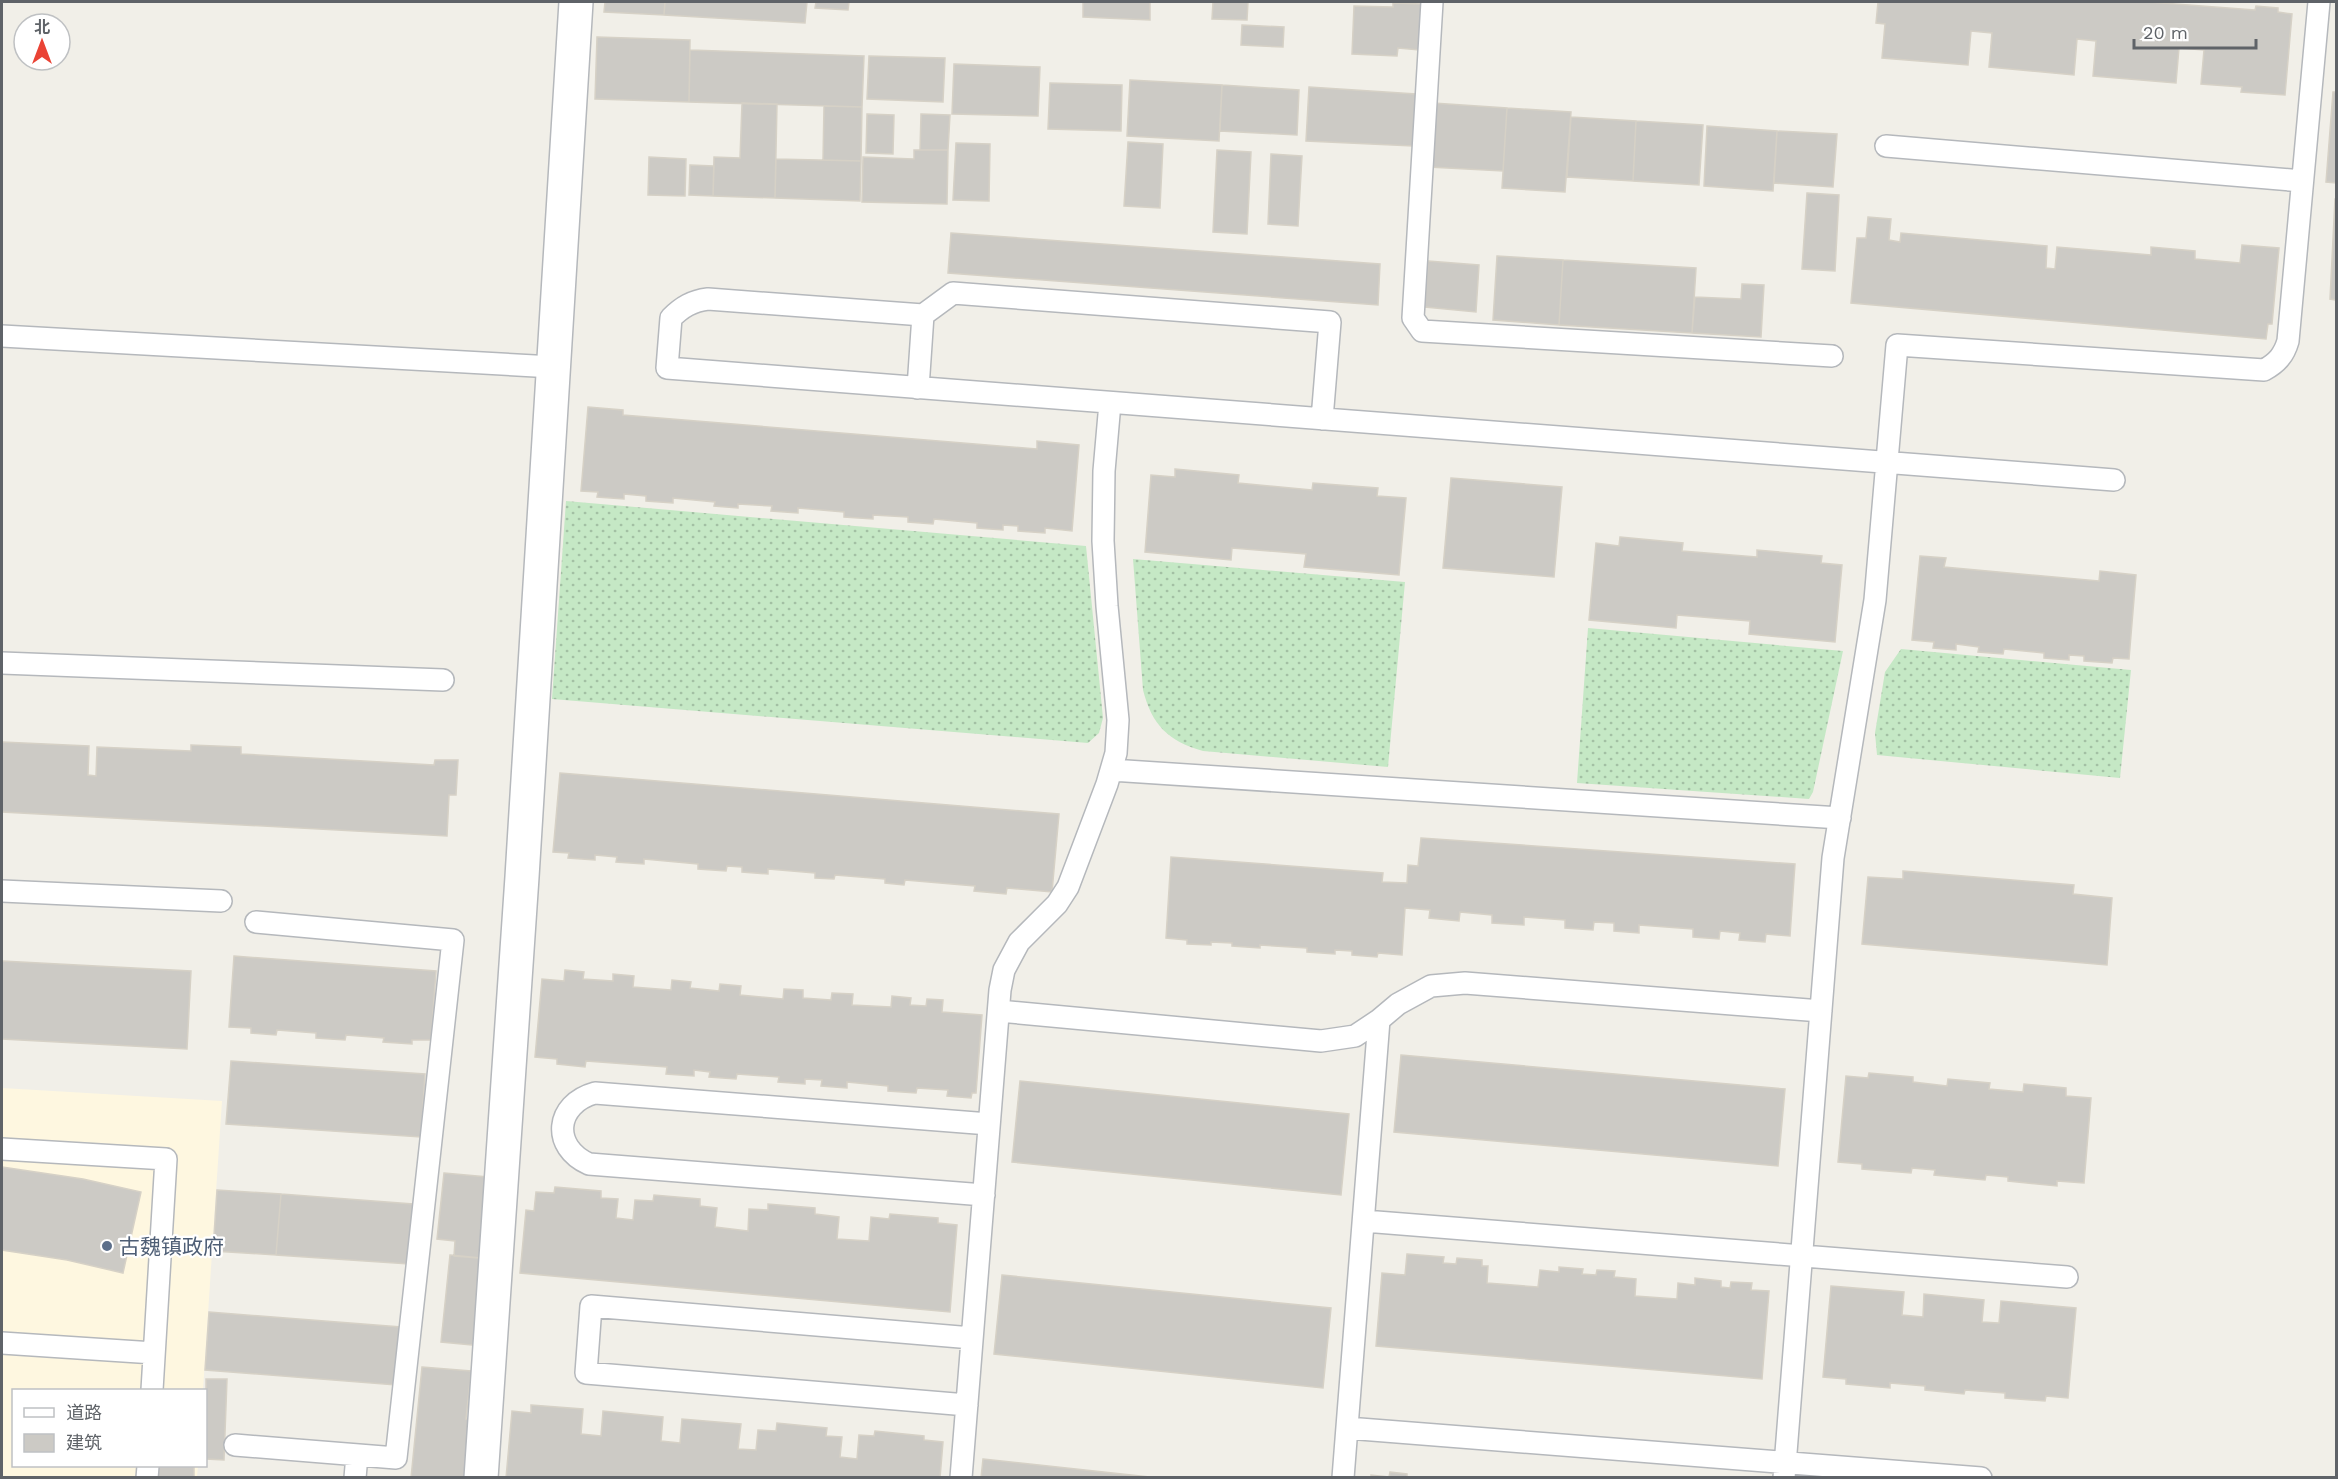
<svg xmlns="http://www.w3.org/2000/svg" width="2338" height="1479" font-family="'Work Sans','Noto Sans SC',sans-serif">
	<defs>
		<pattern id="grass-dots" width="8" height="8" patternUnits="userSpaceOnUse" patternTransform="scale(1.5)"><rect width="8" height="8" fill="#c5e8c5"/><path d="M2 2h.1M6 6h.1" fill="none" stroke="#a3c0a4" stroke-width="1.8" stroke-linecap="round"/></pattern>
	</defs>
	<rect width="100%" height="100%" fill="#f1efe8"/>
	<path fill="#fef7e0" d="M 2,1088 L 222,1101 L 203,1390 L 14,1390 L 14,1466 L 198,1466 L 197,1477 L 2,1477 Z"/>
	<path fill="url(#grass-dots)" d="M 566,501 L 1086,546 L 1103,718 L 1099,733 L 1088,743 L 552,699 Z
		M 1133,559 L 1405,582 L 1388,767 L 1203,751 C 1168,741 1152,725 1143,690 Z
		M 1588,628 L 1843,651 L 1813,792 L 1809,799 L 1577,783 Z
		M 1901,649 L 2131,670 L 2120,778 L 1877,755 L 1875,733 L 1885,672 Z"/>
	<path fill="#cccac5" stroke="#d6d1c6" stroke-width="1.5" d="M 605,2 L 665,2 L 664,15 L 604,12 Z
		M 665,2 L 807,2 L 805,23 L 664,15 Z
		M 816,2 L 849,2 L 848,10 L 815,8 Z
		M 1083,2 L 1150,2 L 1150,20 L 1083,17 Z
		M 1213,2 L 1248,2 L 1247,20 L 1212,19 Z
		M 1878,2 L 2149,2 L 2255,10 L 2256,6 L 2278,8 L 2278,12 L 2292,14 L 2285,95 L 2241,92 L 2242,87 L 2201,84 L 2204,50 L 2179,48 L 2176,83 L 2093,76 L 2096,41 L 2077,39 L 2074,75 L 1989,67 L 1992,33 L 1971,31 L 1968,65 L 1882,58 L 1885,24 L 1876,23 Z
		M 1393,3 L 1421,4 L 1419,50 L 1398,48 L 1397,56 L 1352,54 L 1354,6 L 1393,7 Z
		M 1242,25 L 1284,27 L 1283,47 L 1241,45 Z
		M 597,37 L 690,40 L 689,102 L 595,99 Z
		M 690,50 L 864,56 L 862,107 L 689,102 Z
		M 869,56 L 945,58 L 943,102 L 867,99 Z
		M 954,64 L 1040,67 L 1038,116 L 952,114 Z
		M 1130,80 L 1222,85 L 1219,141 L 1127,136 Z
		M 1050,83 L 1122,85 L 1121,131 L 1048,129 Z
		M 1222,85 L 1299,90 L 1297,135 L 1220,131 Z
		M 1309,87 L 1416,94 L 1413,146 L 1306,141 Z
		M 2333,92 L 2336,92 L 2336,183 L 2326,182 Z
		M 742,103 L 777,104 L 775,198 L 713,196 L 714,157 L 740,158 Z
		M 1433,103 L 1507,108 L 1503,171 L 1429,167 Z
		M 824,106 L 862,107 L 861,161 L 823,160 Z
		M 1507,108 L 1571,112 L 1565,192 L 1502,188 Z
		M 867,114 L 894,115 L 893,154 L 866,153 Z
		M 921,114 L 950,115 L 948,150 L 920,150 Z
		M 1571,117 L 1636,121 L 1633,181 L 1567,177 Z
		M 1636,121 L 1703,125 L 1699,185 L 1633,181 Z
		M 1707,126 L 1777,131 L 1773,191 L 1704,186 Z
		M 1777,131 L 1837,134 L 1833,187 L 1774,183 Z
		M 1128,142 L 1163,144 L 1160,208 L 1124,206 Z
		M 956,143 L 990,144 L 989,201 L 953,200 Z
		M 914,150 L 948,150 L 947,204 L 862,202 L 863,157 L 914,159 Z
		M 1217,150 L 1251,152 L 1247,234 L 1213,232 Z
		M 1271,154 L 1302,156 L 1298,226 L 1268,224 Z
		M 649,157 L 686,159 L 685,196 L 648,195 Z
		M 776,159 L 861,161 L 860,201 L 775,198 Z
		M 690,165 L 714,166 L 713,196 L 689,195 Z
		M 1807,193 L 1839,195 L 1835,271 L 1802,269 Z
		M 2335,199 L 2336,199 L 2336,300 L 2330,299 Z
		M 1868,217 L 1891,219 L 1889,240 L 1900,242 L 1901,233 L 2047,246 L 2046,268 L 2055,269 L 2057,247 L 2151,255 L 2151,247 L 2195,251 L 2195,259 L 2240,263 L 2242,245 L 2279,248 L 2272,324 L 2268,324 L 2266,339 L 1851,303 L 1857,238 L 1866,238 Z
		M 951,233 L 1380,264 L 1378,305 L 948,273 Z
		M 1497,256 L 1563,260 L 1559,325 L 1493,320 Z
		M 1563,260 L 1696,268 L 1692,333 L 1559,325 Z
		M 1428,261 L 1479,265 L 1476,312 L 1425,307 Z
		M 1742,284 L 1764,285 L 1761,337 L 1692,333 L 1695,297 L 1741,299 Z
		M 588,407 L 623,410 L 623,415 L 1037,449 L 1037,441 L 1079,445 L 1072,531 L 1045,528 L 1045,533 L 1018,531 L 1018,526 L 1003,525 L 1003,530 L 977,528 L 977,523 L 934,519 L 933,524 L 908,522 L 908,517 L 873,515 L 873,519 L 844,517 L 844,512 L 798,508 L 798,513 L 771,511 L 772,506 L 738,504 L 738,508 L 714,506 L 715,502 L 673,498 L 673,503 L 646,501 L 646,496 L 624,494 L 624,499 L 597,497 L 598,492 L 581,491 Z
		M 1175,469 L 1239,475 L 1238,483 L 1312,490 L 1313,483 L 1378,488 L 1377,496 L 1406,498 L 1399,575 L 1304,567 L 1306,554 L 1232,548 L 1231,560 L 1145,552 L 1151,475 L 1175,477 Z
		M 1451,478 L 1562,487 L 1554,577 L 1443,568 Z
		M 1620,537 L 1683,543 L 1682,551 L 1757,557 L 1757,550 L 1822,556 L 1821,563 L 1842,565 L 1835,642 L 1749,634 L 1750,621 L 1677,615 L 1676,628 L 1589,620 L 1596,543 L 1619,546 Z
		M 1920,556 L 1946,558 L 1944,567 L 2099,581 L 2100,571 L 2136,575 L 2129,659 L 2113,658 L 2112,663 L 2084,661 L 2084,656 L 2069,655 L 2069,660 L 2044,658 L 2044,653 L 2004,649 L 2003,654 L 1978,652 L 1979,647 L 1956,644 L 1956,650 L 1933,648 L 1934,642 L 1912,640 Z
		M 2,742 L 89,746 L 88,775 L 96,776 L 97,747 L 191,751 L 191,745 L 241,747 L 241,754 L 434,765 L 435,760 L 458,760 L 456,795 L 449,795 L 447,836 L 2,812 Z
		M 560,773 L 1059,814 L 1052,892 L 1007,888 L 1006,894 L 974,891 L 975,886 L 905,880 L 904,885 L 885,883 L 885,879 L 835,875 L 834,879 L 815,878 L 815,873 L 768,869 L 768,874 L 742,872 L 742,867 L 727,866 L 726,871 L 698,869 L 698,864 L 644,859 L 644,864 L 616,862 L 617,857 L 595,855 L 595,860 L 568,858 L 569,853 L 553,852 Z
		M 1421,838 L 1795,864 L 1790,936 L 1766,934 L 1765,942 L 1739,940 L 1740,933 L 1720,931 L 1719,939 L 1693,937 L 1693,929 L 1639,925 L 1639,933 L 1614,931 L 1614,923 L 1594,922 L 1593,930 L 1565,928 L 1565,920 L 1524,917 L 1524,925 L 1492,923 L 1492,915 L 1460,912 L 1459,921 L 1429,918 L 1430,910 L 1405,908 L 1402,955 L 1378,953 L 1377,957 L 1352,955 L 1352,951 L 1335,950 L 1335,954 L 1307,952 L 1307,948 L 1260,945 L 1260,948 L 1232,946 L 1232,943 L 1211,942 L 1211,945 L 1187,944 L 1187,940 L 1166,938 L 1171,857 L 1383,873 L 1382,882 L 1407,883 L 1408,865 L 1418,866 Z
		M 1903,871 L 2074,885 L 2073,894 L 2112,898 L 2107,965 L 1862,944 L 1868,877 L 1903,879 Z
		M 234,956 L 436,971 L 431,1040 L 412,1040 L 412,1044 L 383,1042 L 384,1038 L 346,1035 L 345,1040 L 316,1038 L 316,1033 L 277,1030 L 276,1035 L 251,1033 L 251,1028 L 229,1027 Z
		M 2,961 L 191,971 L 187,1049 L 2,1039 Z
		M 565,970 L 584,972 L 583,979 L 613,981 L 613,974 L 634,976 L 633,987 L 671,990 L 672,980 L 691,982 L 690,988 L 719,991 L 720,984 L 741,986 L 740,995 L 783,999 L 784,989 L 803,990 L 803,998 L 831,1000 L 832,993 L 853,994 L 852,1005 L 891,1007 L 892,996 L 911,998 L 910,1005 L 926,1006 L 927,999 L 943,1000 L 942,1012 L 982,1015 L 976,1093 L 972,1093 L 971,1098 L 947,1096 L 948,1090 L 917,1088 L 916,1093 L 888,1091 L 888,1086 L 847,1082 L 847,1088 L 821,1086 L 822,1080 L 805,1079 L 805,1084 L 778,1082 L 779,1077 L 737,1074 L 736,1079 L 709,1077 L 710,1072 L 694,1070 L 694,1076 L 666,1074 L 667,1067 L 586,1061 L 585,1067 L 557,1064 L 557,1059 L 535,1057 L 542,979 L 564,981 Z
		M 1401,1055 L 1785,1089 L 1778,1166 L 1394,1132 Z
		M 231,1061 L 425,1074 L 421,1137 L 226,1124 Z
		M 1869,1073 L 1913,1077 L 1913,1082 L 1947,1086 L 1948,1079 L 1990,1083 L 1989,1089 L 2023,1092 L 2024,1084 L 2066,1088 L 2066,1096 L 2091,1098 L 2084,1183 L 2057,1181 L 2057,1186 L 2008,1181 L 2008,1177 L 1986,1175 L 1985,1180 L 1934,1175 L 1935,1170 L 1912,1168 L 1911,1173 L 1862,1169 L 1862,1164 L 1838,1162 L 1846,1076 L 1868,1078 Z
		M 1020,1081 L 1349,1114 L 1341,1195 L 1012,1162 Z
		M 2,1167 L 83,1179 L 141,1192 L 123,1273 L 67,1260 L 2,1250 Z
		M 444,1173 L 499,1178 L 491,1259 L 454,1256 L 455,1241 L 437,1239 Z
		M 555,1187 L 601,1191 L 601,1198 L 618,1199 L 616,1218 L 633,1220 L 635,1200 L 653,1201 L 654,1195 L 700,1199 L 700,1206 L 717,1208 L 715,1227 L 748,1231 L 749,1209 L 768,1210 L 768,1204 L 815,1208 L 815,1214 L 839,1217 L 837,1239 L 869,1241 L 871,1217 L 889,1219 L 890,1214 L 938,1218 L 938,1223 L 957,1225 L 950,1312 L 520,1273 L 526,1210 L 534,1211 L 536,1192 L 554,1193 Z
		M 217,1190 L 281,1194 L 276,1255 L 213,1251 Z
		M 281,1194 L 413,1204 L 409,1264 L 276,1255 Z
		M 1407,1254 L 1444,1257 L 1443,1263 L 1456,1264 L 1457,1258 L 1482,1260 L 1482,1266 L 1488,1266 L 1487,1283 L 1538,1287 L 1540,1270 L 1559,1272 L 1559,1267 L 1583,1269 L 1582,1274 L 1596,1275 L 1597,1270 L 1615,1271 L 1614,1277 L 1636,1279 L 1635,1296 L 1677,1299 L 1678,1283 L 1695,1285 L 1695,1278 L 1721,1281 L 1721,1287 L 1730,1288 L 1731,1282 L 1752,1283 L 1751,1290 L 1769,1291 L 1762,1379 L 1376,1346 L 1382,1273 L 1405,1275 Z
		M 450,1255 L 491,1259 L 482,1346 L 441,1342 Z
		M 1002,1275 L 1331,1308 L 1323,1388 L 994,1354 Z
		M 1831,1286 L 1904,1292 L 1902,1315 L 1923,1317 L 1924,1294 L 1984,1300 L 1982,1322 L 1999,1323 L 2001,1301 L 2076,1308 L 2068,1398 L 2046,1396 L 2045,1401 L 2005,1398 L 2005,1393 L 1965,1390 L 1964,1394 L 1925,1390 L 1925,1386 L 1890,1383 L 1890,1388 L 1846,1384 L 1846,1379 L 1823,1377 Z
		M 209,1312 L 401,1327 L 396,1385 L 205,1370 Z
		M 422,1367 L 471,1371 L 466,1419 L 474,1420 L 468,1478 L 411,1478 Z
		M 206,1379 L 227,1379 L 224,1460 L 206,1459 Z
		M 531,1405 L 583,1409 L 581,1434 L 601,1436 L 603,1411 L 663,1417 L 661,1441 L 680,1443 L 682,1419 L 741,1424 L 738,1449 L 756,1450 L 758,1430 L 776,1431 L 777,1423 L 827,1428 L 826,1436 L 842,1437 L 840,1457 L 857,1459 L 859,1435 L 874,1436 L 875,1431 L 924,1436 L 924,1440 L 943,1442 L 940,1478 L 506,1478 L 512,1411 L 531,1413 Z
		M 983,1459 L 1159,1478 L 981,1478 Z
		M 159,1466 L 194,1466 L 194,1478 L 158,1478 Z
		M 1390,1472 L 1407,1474 L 1407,1478 L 1371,1478 L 1371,1475 L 1389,1477 Z"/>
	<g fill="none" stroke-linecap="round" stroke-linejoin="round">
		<defs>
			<path id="service" d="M 1432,2 L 1413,318 L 1422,331 L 1832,356
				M 1886,146 L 2302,181
				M 2,336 L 553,367
				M 918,388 L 923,315
				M 1322,419 L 1330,322 L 953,293 L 923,315 L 708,299 C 692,301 682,307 671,318 L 667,368 L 2114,480
				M 2,663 L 443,680
				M 1111,770 L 1840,818
				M 2,891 L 221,901
				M 999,1011 L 1321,1041 L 1355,1036 L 1379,1020 L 1398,1004 L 1431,986 L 1465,983 L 1821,1011
				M 2,1149 L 166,1159 L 152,1390
				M 984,1195 L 589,1164 C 551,1147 555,1104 595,1093 L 989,1124
				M 1364,1221 L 2067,1277
				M 2,1343 L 154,1353
				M 967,1405 L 586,1373 L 591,1306 L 972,1338
				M 1347,1428 L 1981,1478
				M 235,1445 L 396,1458 L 453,940 L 256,922
				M 147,1478 L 148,1466
				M 355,1478 L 357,1455
				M 961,1478 L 1000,990 L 1004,970 L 1019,942 L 1057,904 L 1068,887 L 1107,784 L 1116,753 L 1118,720 L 1107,606 L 1103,541 L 1104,471 L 1110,403
				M 1343,1478 L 1379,1020
				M 1784,1478 L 1833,858 L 1875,600 L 1897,345 L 2264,370 C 2277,363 2284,355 2288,341 L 2319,2"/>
			<path id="minor" d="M 481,1478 L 522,877 L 576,2"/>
		</defs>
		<use href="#service" stroke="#b5b8bc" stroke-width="24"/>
		<use href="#minor" stroke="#b5b8bc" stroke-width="36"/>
		<use href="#service" stroke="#fff" stroke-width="21"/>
		<use href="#minor" stroke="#fff" stroke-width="33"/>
	</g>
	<circle fill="#5c6f8a" stroke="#fff" stroke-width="2" cx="107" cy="1246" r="6"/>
	<g text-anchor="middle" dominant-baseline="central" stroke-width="4.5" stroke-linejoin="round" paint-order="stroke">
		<g font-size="21" fill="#4e5e75" stroke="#fff" text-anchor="start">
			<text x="119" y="1246">古魏镇政府</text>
		</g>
	</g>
	<rect width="2338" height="1479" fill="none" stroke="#5f6368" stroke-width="6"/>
	<rect x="12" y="1389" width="195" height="78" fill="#ffffff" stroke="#bfc1c3" stroke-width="1.5"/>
	<rect x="24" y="1408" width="30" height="9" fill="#ffffff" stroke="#bfc1c3" stroke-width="1.5"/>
	<text x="66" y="1419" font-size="18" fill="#5f6368">道路</text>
	<rect x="24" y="1434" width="30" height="18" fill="#cccac5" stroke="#bfc1c3" stroke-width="1.5"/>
	<text x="66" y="1449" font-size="18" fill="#5f6368">建筑</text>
	<g transform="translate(42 42)"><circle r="28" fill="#ffffff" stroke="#bfc1c3" stroke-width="1.5"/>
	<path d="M0-4.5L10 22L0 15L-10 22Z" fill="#ea4335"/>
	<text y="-9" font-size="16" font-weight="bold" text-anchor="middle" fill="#5f6368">北</text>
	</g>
	<path d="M2134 39v9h122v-9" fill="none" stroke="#5f6368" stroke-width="3"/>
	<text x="2143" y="39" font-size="18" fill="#5f6368" stroke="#ffffff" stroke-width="4.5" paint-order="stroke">20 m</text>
</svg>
